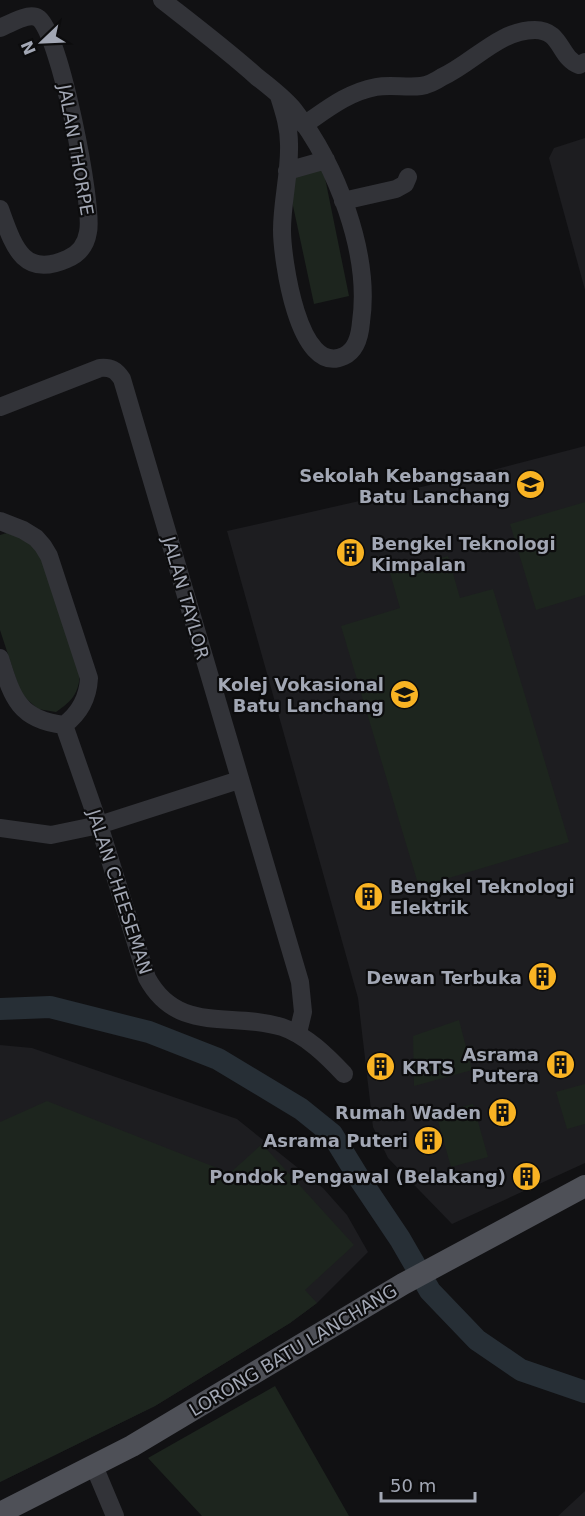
<svg xmlns="http://www.w3.org/2000/svg" width="585" height="1516" font-family="'DejaVu Sans',sans-serif">
	<rect width="100%" height="100%" fill="#111113"/>
	<path fill="#1d1d20" d="M 585,138 L 585,290 L 549,158 L 554,148 Z
		M 585,446 L 585,1163 L 452,1224 L 388,1158 L 373,1127 L 358,998 L 227,531 L 474,475 Z
		M 0,1045 L 32,1048 L 237,1119 L 323,1188 L 347,1215 L 368,1252 L 317,1303 L 290,1323 L 155,1406 L 0,1482 Z
		M 585,1491 L 585,1516 L 558,1516 Z"/>
	<path fill="#1d251e" d="M 323,168 L 349,296 L 314,304 L 289,187 L 293,175 Z
		M 585,502 L 585,595 L 536,610 L 510,524 Z
		M 10,532 L 34,543 L 42,555 L 80,669 C 80,691 74,700 56,712 L 38,709 L 21,694 L 0,630 L 0,535 Z
		M 448,556 L 460,598 L 493,589 L 569,842 L 419,887 L 341,626 L 400,608 L 390,573 Z
		M 459,1020 L 472,1070 L 414,1086 L 413,1036 Z
		M 585,1084 L 585,1124 L 567,1129 L 556,1092 Z
		M 47,1101 L 230,1173 L 262,1144 L 354,1245 L 305,1290 L 317,1303 L 290,1323 L 155,1406 L 0,1482 L 0,1122 Z
		M 473,1104 L 488,1157 L 451,1167 L 436,1114 Z
		M 275,1386 L 349,1516 L 202,1516 L 148,1458 Z"/>
	<g fill="none" stroke-linecap="round" stroke-linejoin="round">
		<path stroke="#272f36" stroke-width="22" d="M 0,1009 L 50,1007 L 149,1032 L 218,1059 L 301,1109 L 332,1134 L 359,1178 L 400,1239 L 430,1291 L 477,1340 L 521,1370 L 585,1392"/>
		<path stroke="#323338" stroke-width="18" d="M 162,0 C 194,25 227,50 257,77 C 270,87 284,98 294,110 C 336,164 371,253 361,322 C 360,335 357,350 344,356 C 298,378 282,257 282,230 C 282,201 290,173 289,144 C 289,127 284,112 279,96
			M 0,28 C 9,24 29,12 38,18 C 59,29 94,207 88,232 C 86,245 79,254 67,259 C 22,279 13,244 0,209
			M 304,125 C 326,110 348,92 376,87 C 391,84 406,88 421,86 C 428,85 436,81 442,77 C 473,63 499,30 535,30 C 562,30 559,58 579,65 L 585,62
			M 287,171 L 326,160
			M 343,201 L 396,189 L 405,184 L 408,177
			M 0,407 L 100,368 C 111,367 116,370 122,379 L 300,982 L 303,1012 L 298,1033
			M 0,521 L 23,530 L 36,538 L 43,546 L 49,556 L 89,678 C 88,698 80,713 64,725 C 18,720 12,696 0,658
			M 64,725 L 99,825 L 147,978 C 178,1035 231,1011 282,1027 C 306,1035 327,1056 344,1074
			M 0,828 L 51,835 L 99,825 L 239,780
			M 94,1466 L 115,1516"/>
		<path stroke="#4e5057" stroke-width="22" d="M 0,1513 L 132,1446 L 403,1284 L 585,1186"/>
	</g>
	<defs>
		<symbol id="school-disc" viewBox="-11 -11 22 22"><circle r="9.5" fill="#f9b323" stroke="#0c0c0d"/><path d="M0-5L7-2L0 1L-7-2ZM-4 1L0 2.5L4 1V4Q0 6-4 4Z" fill="#111"/></symbol>
		<symbol id="building-disc" viewBox="-11 -11 22 22"><circle r="9.5" fill="#f9b323" stroke="#0c0c0d"/><path d="M-4-6H4V6H1V3H-1V6H-4ZM-2.5-4.3h1.7v1.8h-1.7ZM.8-4.3h1.7v1.8H.8ZM-2.5-1h1.7V.8h-1.7ZM.8-1h1.7V.8H.8Z" fill="#111"/></symbol>
		<symbol id="university-disc" viewBox="-11 -11 22 22"><circle r="9.5" fill="#f9b323" stroke="#0c0c0d"/><path d="M0-5L7-2L0 1L-7-2ZM-4 1L0 2.5L4 1V4Q0 6-4 4Z" fill="#111"/></symbol>
	</defs>
	<g fill-rule="evenodd">
		<use href="#school-disc" x="514" y="468" width="33" height="33"/>
		<use href="#building-disc" x="334" y="536" width="33" height="33"/>
		<use href="#university-disc" x="388" y="678" width="33" height="33"/>
		<use href="#building-disc" x="352" y="880" width="33" height="33"/>
		<use href="#building-disc" x="526" y="960" width="33" height="33"/>
		<use href="#building-disc" x="544" y="1048" width="33" height="33"/>
		<use href="#building-disc" x="364" y="1050" width="33" height="33"/>
		<use href="#building-disc" x="486" y="1096" width="33" height="33"/>
		<use href="#building-disc" x="412" y="1124" width="33" height="33"/>
		<use href="#building-disc" x="510" y="1160" width="33" height="33"/>
	</g>
	<g text-anchor="middle" dominant-baseline="central" stroke-width="4.5" stroke-linejoin="round" paint-order="stroke">
		<g font-size="18" fill="#a2a7b4" stroke="#0c0c0d">
			<text transform="translate(76 150) rotate(80)">JALAN THORPE</text>
			<text transform="translate(186 598) rotate(74)">JALAN TAYLOR</text>
			<text transform="translate(120 892) rotate(72)">JALAN CHEESEMAN</text>
			<text transform="translate(293 1350) rotate(-31)">LORONG BATU LANCHANG</text>
		</g>
		<g font-size="18" font-weight="bold" fill="#a2a7b4" stroke="#0c0c0d" text-anchor="end">
			<text x="510" y="475">Sekolah Kebangsaan<tspan x="510" dy="21">Batu Lanchang</tspan></text>
			<text x="371" y="543" text-anchor="start">Bengkel Teknologi<tspan x="371" dy="21">Kimpalan</tspan></text>
			<text x="384" y="684">Kolej Vokasional<tspan x="384" dy="21">Batu Lanchang</tspan></text>
			<text x="390" y="886" text-anchor="start">Bengkel Teknologi<tspan x="390" dy="21">Elektrik</tspan></text>
			<text x="522" y="977">Dewan Terbuka</text>
			<text x="539" y="1054">Asrama<tspan x="539" dy="21">Putera</tspan></text>
			<text x="402" y="1067" text-anchor="start">KRTS</text>
			<text x="481" y="1112">Rumah Waden</text>
			<text x="408" y="1140">Asrama Puteri</text>
			<text x="506" y="1176">Pondok Pengawal (Belakang)</text>
		</g>
	</g>
	<g transform="translate(42 42) rotate(247)" stroke="#0c0c0d" stroke-width="4.5" paint-order="stroke">
	<path d="M0-4.5L10 22L0 15L-10 22Z" fill="#a2a7b4"/>
	<text y="-9" font-size="16" font-weight="bold" text-anchor="middle" fill="#a2a7b4">N</text>
	</g>
	<path d="M381 1492v9h94v-9" fill="none" stroke="#a2a7b4" stroke-width="3"/>
	<text x="390" y="1492" font-size="18" fill="#a2a7b4" stroke="#0c0c0d" stroke-width="4.5" paint-order="stroke">50 m</text>
</svg>
